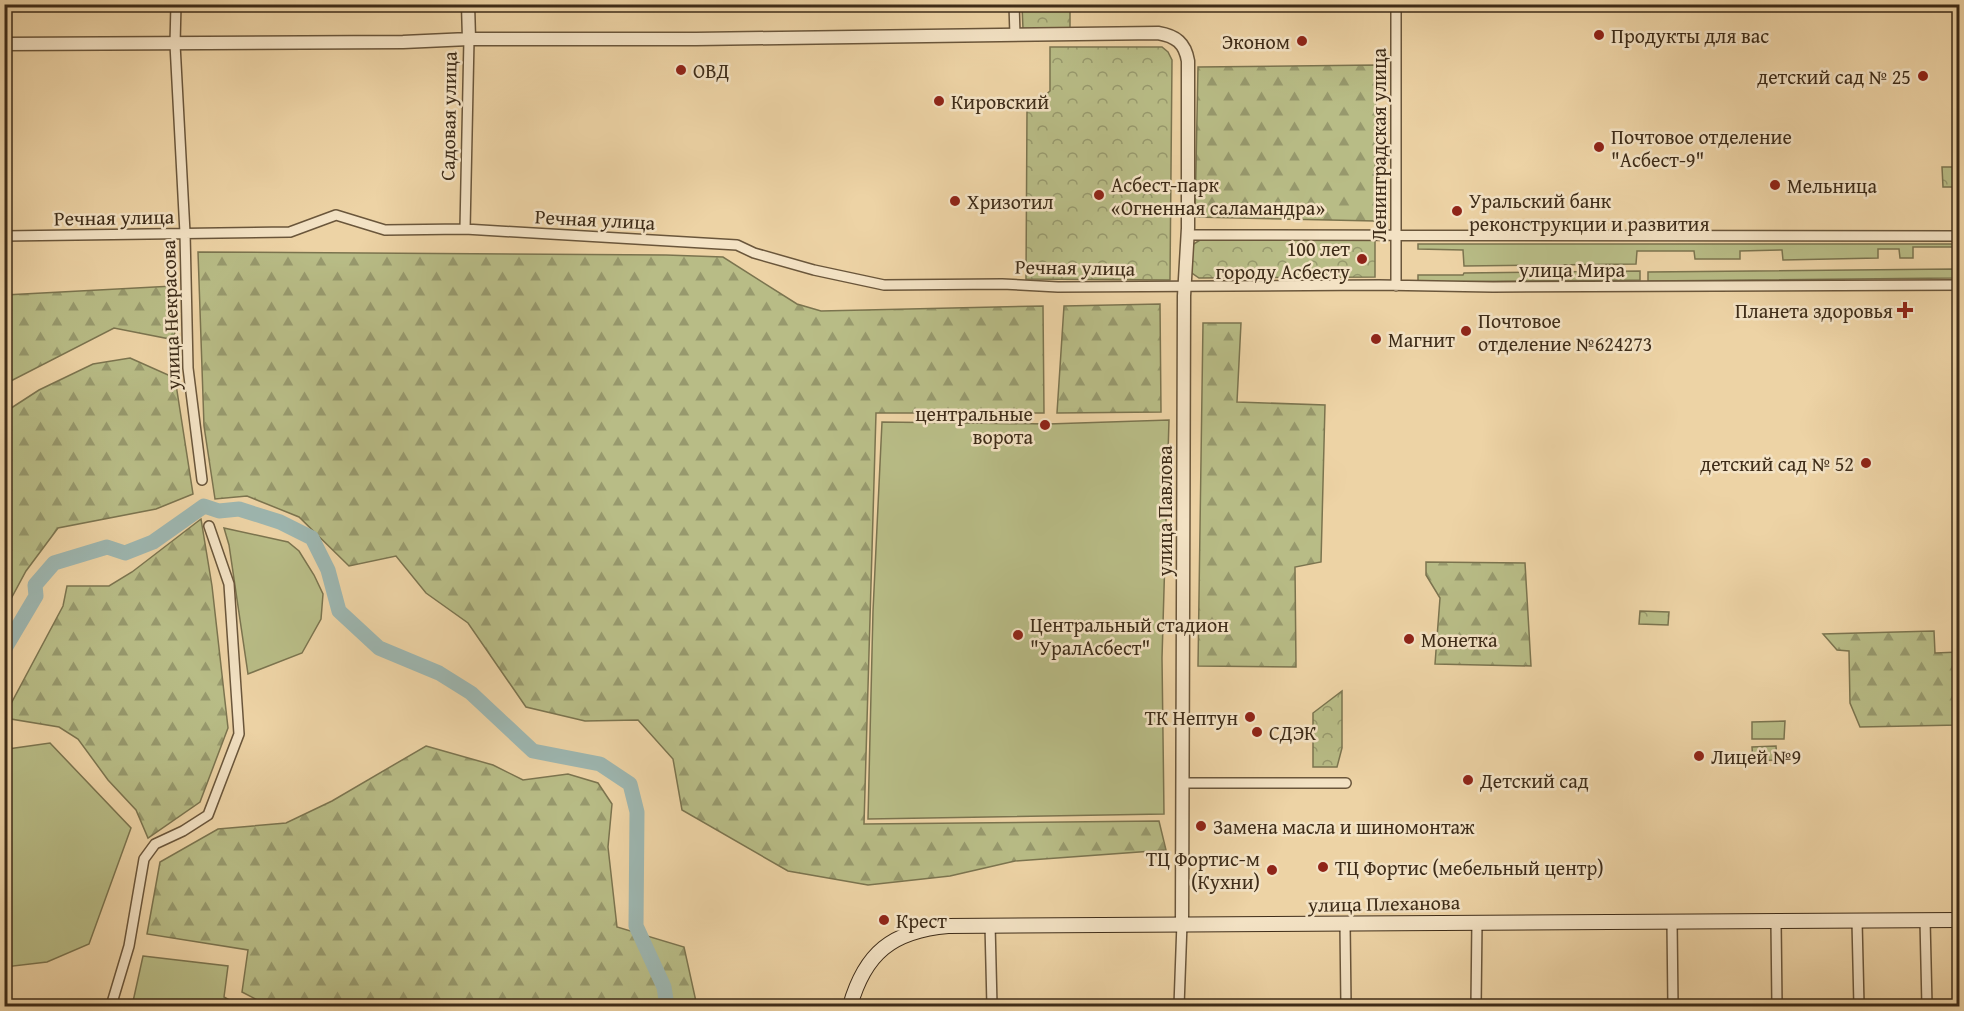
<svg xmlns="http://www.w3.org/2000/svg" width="1964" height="1011" font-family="'Gentium Book Plus',serif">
	<defs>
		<pattern id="forest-firs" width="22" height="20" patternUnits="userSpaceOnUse" patternTransform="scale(1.5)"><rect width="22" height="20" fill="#b8bc86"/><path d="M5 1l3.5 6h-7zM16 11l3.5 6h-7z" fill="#97996d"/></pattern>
		<pattern id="park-crowns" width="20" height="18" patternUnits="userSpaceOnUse" patternTransform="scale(1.5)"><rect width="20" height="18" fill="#b8bc86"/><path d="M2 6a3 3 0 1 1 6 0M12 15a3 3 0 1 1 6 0" fill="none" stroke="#97996d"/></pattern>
	</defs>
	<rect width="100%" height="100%" fill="#edd3a5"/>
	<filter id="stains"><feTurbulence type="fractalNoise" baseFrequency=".00333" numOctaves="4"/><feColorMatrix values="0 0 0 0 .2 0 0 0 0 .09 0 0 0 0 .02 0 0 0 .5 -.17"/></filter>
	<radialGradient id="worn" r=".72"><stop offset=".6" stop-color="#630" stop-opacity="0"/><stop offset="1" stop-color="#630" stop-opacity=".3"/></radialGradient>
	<path fill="#b8bc86" stroke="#7b744f" stroke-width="1.5" d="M 1418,244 L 1959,244 L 1960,263 L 1959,247 L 1913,247 L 1913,258 L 1900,258 L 1899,249 L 1878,249 L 1878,258 L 1783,260 L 1782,250 L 1740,251 L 1740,259 L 1695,259 L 1694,251 L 1637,251 L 1636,264 L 1464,266 L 1463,250 L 1418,249 Z
		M 1953,269 L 1953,278 L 1648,281 L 1648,272 Z
		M 1640,271 L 1640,280 L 1418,282 L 1418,275 L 1463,275 L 1464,273 Z
		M 1169,420 L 1162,658 L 1164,814 L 868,819 L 873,611 L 882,422 L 1048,424 Z
		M 224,528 L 288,542 L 299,551 L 314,575 L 323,594 L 321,619 L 302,653 L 248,674 L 229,545 Z
		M 1785,721 L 1784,739 L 1752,739 L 1752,722 Z
		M 50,743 L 131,828 L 89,944 L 47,962 L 5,967 L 5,754 L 8,749 Z
		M 1776,746 L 1777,760 L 1753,761 L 1752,747 Z
		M 143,956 L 228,966 L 224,997 L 240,1006 L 132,1006 Z"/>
	<path fill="url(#forest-firs)" stroke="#7b744f" stroke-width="1.5" d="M 1376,65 L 1375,221 L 1195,217 L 1198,67 Z
		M 198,252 L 666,255 L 723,257 L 797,304 L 821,311 L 1043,306 L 1044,413 L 876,413 L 864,824 L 1159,821 L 1166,850 L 1015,861 L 950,876 L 868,885 L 788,871 L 682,810 L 673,759 L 638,720 L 585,721 L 526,707 L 468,623 L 426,593 L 396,556 L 349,566 L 299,517 L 247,496 L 215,499 L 204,426 Z
		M 173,286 L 175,340 L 114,328 L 5,384 L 5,295 Z
		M 1160,304 L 1161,412 L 1057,413 L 1064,306 Z
		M 1203,323 L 1241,323 L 1237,402 L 1325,405 L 1321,562 L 1295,567 L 1296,667 L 1198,666 Z
		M 130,358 L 175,378 L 193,494 L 156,509 L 58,528 L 26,571 L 5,610 L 5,412 L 39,390 L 93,364 Z
		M 201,519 L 212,586 L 228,728 L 200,802 L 148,838 L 136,810 L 108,780 L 78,739 L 59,727 L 5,718 L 5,715 L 63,606 L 67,586 L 109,586 L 132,572 Z
		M 1426,562 L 1525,563 L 1531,666 L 1435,664 L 1440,598 L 1426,575 Z
		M 1934,631 L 1935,653 L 1959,652 L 1959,725 L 1860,727 L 1850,703 L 1849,651 L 1837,650 L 1823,634 Z
		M 426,746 L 493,765 L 523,780 L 568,774 L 598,783 L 612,804 L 608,847 L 617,927 L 684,947 L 697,1006 L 269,1006 L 242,992 L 248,950 L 147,934 L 160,862 L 218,829 L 286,823 L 332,801 Z"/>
	<path fill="url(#park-crowns)" stroke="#7b744f" stroke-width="1.5" d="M 1022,5 L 1070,5 L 1070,29 L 1023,29 Z
		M 1050,47 L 1162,47 L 1168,52 L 1172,60 L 1170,280 L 1026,279 L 1027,111 L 1050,91 Z
		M 1942,167 L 1959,167 L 1959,187 L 1943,187 Z
		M 1200,240 L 1375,240 L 1375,277 L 1199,278 L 1189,271 L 1189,247 Z
		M 1640,611 L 1669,612 L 1668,625 L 1639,624 Z
		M 1342,691 L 1342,748 L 1337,767 L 1313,767 L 1313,713 Z"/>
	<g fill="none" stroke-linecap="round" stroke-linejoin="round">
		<path stroke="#9db6b0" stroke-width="15" d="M 4,650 L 36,596 L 35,585 L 54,563 L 107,547 L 125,553 L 153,542 L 204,506 L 219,511 L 239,509 L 280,522 L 312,538 L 328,570 L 339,611 L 379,648 L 439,673 L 471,693 L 533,751 L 600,764 L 630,784 L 637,812 L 636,926 L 664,987 L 667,1006"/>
		<defs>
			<path id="minor" d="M 176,4 L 175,44 L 185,233 L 188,368 L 202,480
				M 1014,4 L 1015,35
				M 465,229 L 469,39
				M 1187,235 L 1960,236
				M 4,236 L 290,232 L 336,215 L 385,230 L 465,229 L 737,245 L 754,253 L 814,270 L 884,285 L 1002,284 L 1058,287 L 1379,285 L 1493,287 L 1960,285
				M 1396,286 L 1396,4
				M 1182,783 L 1346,783
				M 1925,920 L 1927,1006
				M 1857,921 L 1859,1006
				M 1672,922 L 1673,1006
				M 1776,922 L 1777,1006
				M 990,924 L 992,1006
				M 1345,924 L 1346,1006
				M 111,1006 L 129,946 L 144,859 L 155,844 L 183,831 L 208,815 L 239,734 L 229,584 L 209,526
				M 1179,1006 L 1182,923
				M 1476,1006 L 1477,921"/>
			<path id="tertiary" d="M 468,4 L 469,39
				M 4,44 L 403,42 L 469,39 L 696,39 L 1158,33 C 1176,36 1185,43 1188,61 L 1188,228 L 1184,296 L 1182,923"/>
			<path id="secondary" d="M 850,1006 C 865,953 892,931 948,926 L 1960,920"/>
		</defs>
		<use href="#minor" stroke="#6a563b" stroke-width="12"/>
		<use href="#tertiary" stroke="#6a563b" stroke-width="15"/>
		<use href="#secondary" stroke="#3e2c18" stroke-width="16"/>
		<use href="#minor" stroke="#f3e2c4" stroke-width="9"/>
		<use href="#tertiary" stroke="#f3e2c4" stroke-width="12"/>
		<use href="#secondary" stroke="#f3e2c4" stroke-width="14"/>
	</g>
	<g fill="#8f2418" stroke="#f3e2c4" stroke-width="2">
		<circle cx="1599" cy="35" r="6"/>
		<circle cx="1302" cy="41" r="6"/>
		<circle cx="681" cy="70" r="6"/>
		<circle cx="1923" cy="76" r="6"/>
		<circle cx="939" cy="101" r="6"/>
		<circle cx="1599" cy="147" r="6"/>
		<circle cx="1775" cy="185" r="6"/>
		<circle cx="1099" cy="195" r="6"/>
		<circle cx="955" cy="201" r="6"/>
		<circle cx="1457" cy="211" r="6"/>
		<circle cx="1362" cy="259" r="6"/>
		<path d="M1902 301h6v6h6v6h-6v6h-6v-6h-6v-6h6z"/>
		<circle cx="1466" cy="331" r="6"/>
		<circle cx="1376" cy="339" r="6"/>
		<circle cx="1045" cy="425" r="6"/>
		<circle cx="1866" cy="463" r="6"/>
		<circle cx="1018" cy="635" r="6"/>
		<circle cx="1409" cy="639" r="6"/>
		<circle cx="1250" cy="717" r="6"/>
		<circle cx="1257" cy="732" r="6"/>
		<circle cx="1699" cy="756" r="6"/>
		<circle cx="1468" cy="780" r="6"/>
		<circle cx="1201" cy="826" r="6"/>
		<circle cx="1323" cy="867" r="6"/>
		<circle cx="1272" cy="870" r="6"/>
		<circle cx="884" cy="920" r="6"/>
	</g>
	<g text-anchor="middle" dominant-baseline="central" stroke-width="5" stroke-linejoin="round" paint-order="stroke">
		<g font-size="20" fill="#3e2c18" stroke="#f3e2c4" text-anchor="start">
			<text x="1611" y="35">Продукты для вас</text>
			<text x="1290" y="41" text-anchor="end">Эконом</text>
			<text x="693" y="70">ОВД</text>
			<text x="1911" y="76" text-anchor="end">детский сад № 25</text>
			<text x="951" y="101">Кировский</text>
			<text x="1611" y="136">Почтовое отделение<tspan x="1611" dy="23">"Асбест-9"</tspan></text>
			<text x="1111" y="184">Асбест-парк<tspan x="1111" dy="23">«Огненная саламандра»</tspan></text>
			<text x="1787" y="185">Мельница</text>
			<text x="1469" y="200">Уральский банк<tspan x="1469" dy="23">реконструкции и развития</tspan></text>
			<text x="967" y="201">Хризотил</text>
			<text x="1350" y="248" text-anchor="end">100 лет<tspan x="1350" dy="23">городу Асбесту</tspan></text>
			<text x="1893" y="310" text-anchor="end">Планета здоровья</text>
			<text x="1478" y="320">Почтовое<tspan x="1478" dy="23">отделение №624273</tspan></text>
			<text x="1388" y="339">Магнит</text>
			<text x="1033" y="413" text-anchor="end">центральные<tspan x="1033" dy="23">ворота</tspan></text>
			<text x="1854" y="463" text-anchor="end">детский сад № 52</text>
			<text x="1030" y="624">Центральный стадион<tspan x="1030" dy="23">"УралАсбест"</tspan></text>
			<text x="1421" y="639">Монетка</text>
			<text x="1238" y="717" text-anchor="end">ТК Нептун</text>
			<text x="1269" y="732">СДЭК</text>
			<text x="1711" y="756">Лицей №9</text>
			<text x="1480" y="780">Детский сад</text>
			<text x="1213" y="826">Замена масла и шиномонтаж</text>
			<text x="1260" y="858" text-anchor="end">ТЦ Фортис-м<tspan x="1260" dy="23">(Кухни)</tspan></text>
			<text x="1335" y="867">ТЦ Фортис (мебельный центр)</text>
			<text x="896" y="920">Крест</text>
		</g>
		<g font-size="20" fill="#3e2c18" stroke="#f3e2c4">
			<text transform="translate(448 116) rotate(-89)">Садовая улица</text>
			<text transform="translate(1378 145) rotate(-90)">Ленинградская улица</text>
			<text transform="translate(114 217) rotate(-1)">Речная улица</text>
			<text transform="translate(595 219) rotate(3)">Речная улица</text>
			<text transform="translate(1075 267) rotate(1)">Речная улица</text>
			<text x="1572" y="269">улица Мира</text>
			<text transform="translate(170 315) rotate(-92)">улица Некрасова</text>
			<text transform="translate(1164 511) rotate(-90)">улица Павлова</text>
			<text transform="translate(1384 903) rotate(-1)">улица Плеханова</text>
		</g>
	</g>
	<rect width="1964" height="1011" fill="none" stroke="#edd3a5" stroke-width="24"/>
	<rect x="6" y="6" width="1952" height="999" fill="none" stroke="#3e2c18" stroke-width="3"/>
	<rect x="12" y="12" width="1940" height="987" fill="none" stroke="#3e2c18" stroke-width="1.5"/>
	<rect width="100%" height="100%" filter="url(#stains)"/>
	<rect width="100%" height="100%" fill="url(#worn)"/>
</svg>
